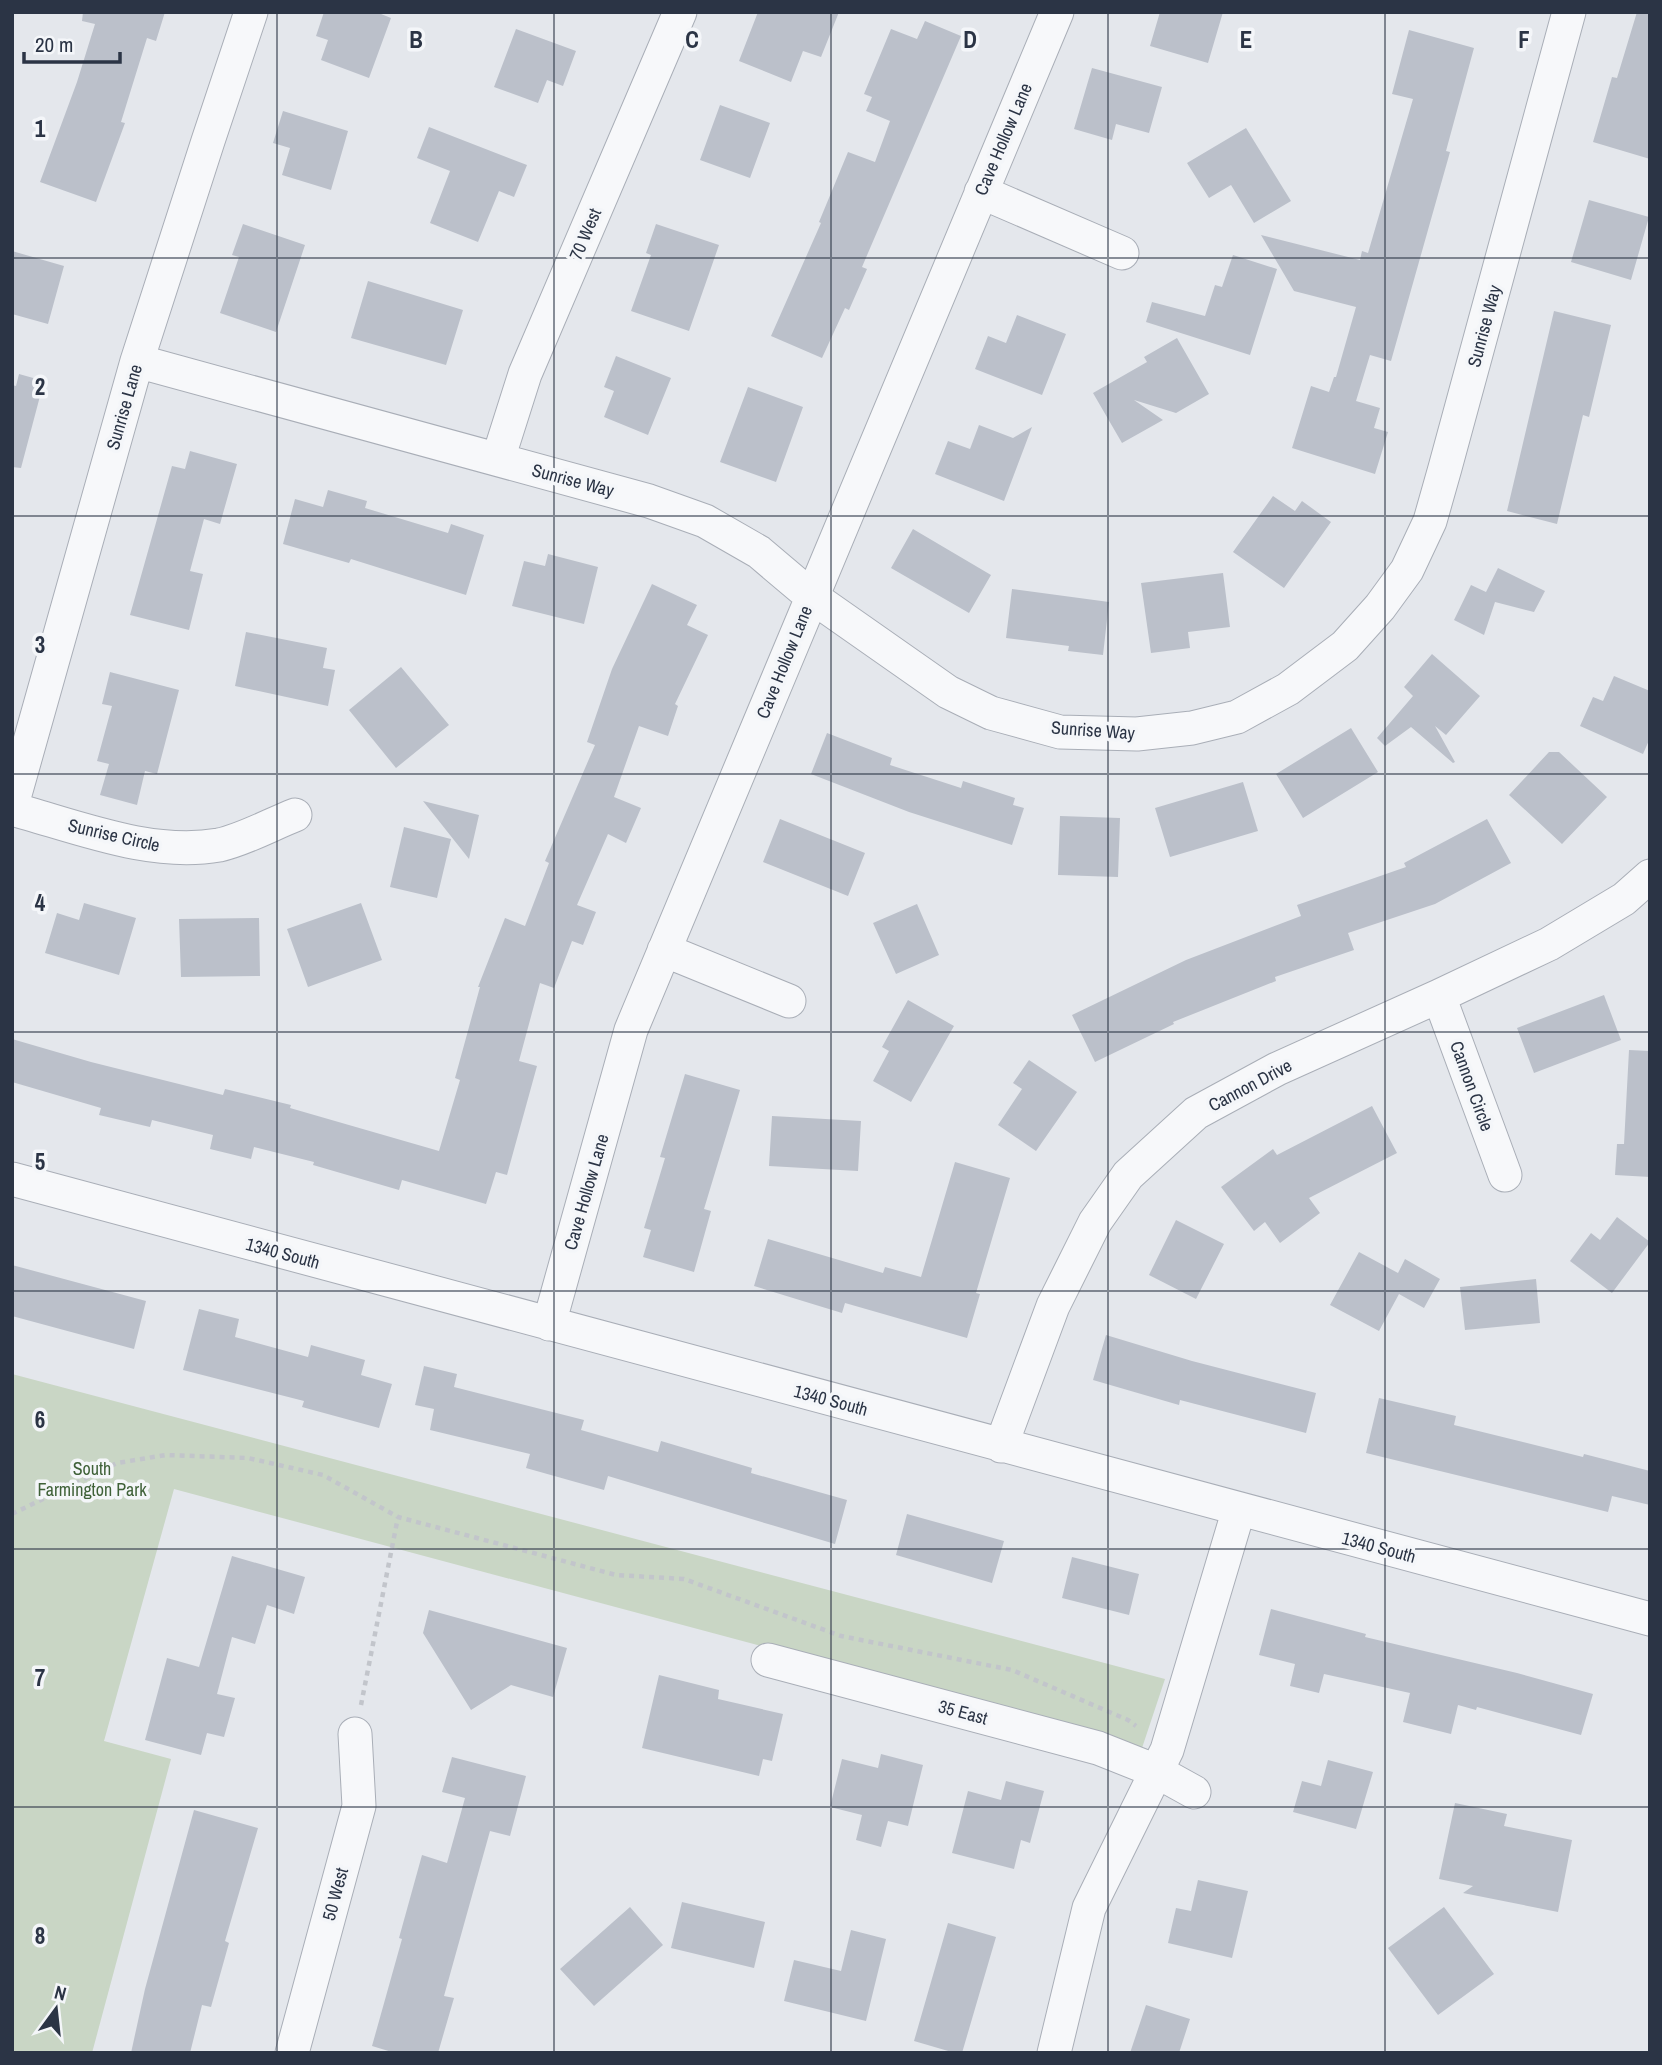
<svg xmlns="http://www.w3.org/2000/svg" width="1662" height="2065" font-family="'Archivo Narrow',sans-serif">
	<rect width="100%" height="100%" fill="#e4e7ec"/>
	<path fill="#c9d6c5" d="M 12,1374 L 1165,1679 L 1142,1748 L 174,1489 L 104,1741 L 171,1759 L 92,2053 L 12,2053 Z"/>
	<path fill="#bbc0ca" d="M 83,12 L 165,12 L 156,41 L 147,38 L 121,122 L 125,123 L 96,202 L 40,182 L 77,82 L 95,24 L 82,21 Z
		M 324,12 L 376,12 L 391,18 L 369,78 L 321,60 L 328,40 L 316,36 Z
		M 758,12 L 839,12 L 821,57 L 803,51 L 791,82 L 739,61 Z
		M 1160,12 L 1223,12 L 1208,63 L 1150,46 Z
		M 1637,12 L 1650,12 L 1650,159 L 1593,142 L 1612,77 L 1617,78 Z
		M 925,21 L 961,36 L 862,267 L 867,269 L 849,310 L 845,308 L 822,358 L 771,336 L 821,223 L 819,222 L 848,152 L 875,162 L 890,121 L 866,111 L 872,97 L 864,94 L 891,29 L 917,39 Z
		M 516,29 L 576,51 L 563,86 L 547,80 L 538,103 L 494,87 Z
		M 1409,30 L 1474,48 L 1446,151 L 1450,152 L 1391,361 L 1370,355 L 1356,401 L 1380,408 L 1374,428 L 1388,432 L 1375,474 L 1292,448 L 1311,386 L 1329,392 L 1334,377 L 1336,377 L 1356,307 L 1294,291 L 1261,235 L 1360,260 L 1362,251 L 1368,253 L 1413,99 L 1392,94 Z
		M 1092,68 L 1162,87 L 1149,133 L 1116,124 L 1112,140 L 1074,129 Z
		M 720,105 L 770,123 L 750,178 L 700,160 Z
		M 283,111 L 348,131 L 331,190 L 282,175 L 290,148 L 273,143 Z
		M 429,127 L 527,165 L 514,197 L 499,191 L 478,242 L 430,223 L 450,171 L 417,158 Z
		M 1246,128 L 1291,201 L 1254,223 L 1231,185 L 1209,198 L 1187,163 Z
		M 1589,200 L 1649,217 L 1631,280 L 1571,262 Z
		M 243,224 L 305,245 L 276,332 L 220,313 L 239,257 L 232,255 Z
		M 656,224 L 719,245 L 689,331 L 631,311 L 651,255 L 646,253 Z
		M 12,251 L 64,266 L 48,324 L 12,314 Z
		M 1233,255 L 1277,269 L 1250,355 L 1146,322 L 1152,302 L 1205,316 L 1215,285 L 1222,287 Z
		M 368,281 L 463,310 L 446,365 L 351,338 Z
		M 1554,311 L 1611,325 L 1589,417 L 1583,415 L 1557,524 L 1507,511 Z
		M 1017,315 L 1066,334 L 1042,395 L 975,369 L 988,336 L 1006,343 Z
		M 1177,338 L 1209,394 L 1176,413 L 1134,400 L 1163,420 L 1122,443 L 1093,393 L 1147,362 L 1144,357 Z
		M 616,356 L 671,378 L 648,435 L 604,417 L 614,391 L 604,387 Z
		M 19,374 L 44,381 L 21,468 L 12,467 L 12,385 L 16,386 Z
		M 748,387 L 803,407 L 776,482 L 720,462 Z
		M 979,425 L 1013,438 L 1032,427 L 1004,501 L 935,474 L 948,441 L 970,449 Z
		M 190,451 L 237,464 L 220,524 L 204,519 L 190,571 L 203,574 L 189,630 L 130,615 L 172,466 L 185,469 Z
		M 328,490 L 367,501 L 365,508 L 448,533 L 451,524 L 484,535 L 466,595 L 351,559 L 349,563 L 283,544 L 295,499 L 323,507 Z
		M 1273,496 L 1295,511 L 1302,501 L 1331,522 L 1284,588 L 1233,552 Z
		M 913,529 L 991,575 L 969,613 L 891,568 Z
		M 548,554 L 598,567 L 584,624 L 512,606 L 524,561 L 545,566 Z
		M 1498,568 L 1545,591 L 1534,612 L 1495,602 L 1484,635 L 1454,620 L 1471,585 L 1486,592 Z
		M 1223,573 L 1230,627 L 1188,632 L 1190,648 L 1151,653 L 1141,583 Z
		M 652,584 L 697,605 L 687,625 L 708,635 L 675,704 L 678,706 L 668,736 L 639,726 L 614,797 L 641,808 L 626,843 L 608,834 L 577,905 L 596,912 L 583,945 L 572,941 L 554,988 L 540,983 L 519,1061 L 537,1066 L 507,1175 L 496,1172 L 486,1204 L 402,1180 L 399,1190 L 313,1165 L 314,1162 L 254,1147 L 251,1159 L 210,1149 L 213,1135 L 152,1120 L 150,1127 L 99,1115 L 101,1108 L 12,1082 L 12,1039 L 91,1062 L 223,1095 L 225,1089 L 291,1105 L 290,1108 L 439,1151 L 460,1080 L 455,1078 L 480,987 L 478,987 L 505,918 L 525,926 L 549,863 L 545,861 L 595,745 L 587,742 L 612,669 Z
		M 1012,589 L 1109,602 L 1103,655 L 1068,651 L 1069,646 L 1006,638 Z
		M 246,632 L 327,648 L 323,668 L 335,670 L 328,706 L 235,686 Z
		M 1432,654 L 1480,696 L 1446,735 L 1435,726 L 1455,762 L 1453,763 L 1411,727 L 1385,746 L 1377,738 L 1413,696 L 1404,687 Z
		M 401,667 L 449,725 L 396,768 L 349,710 Z
		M 110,672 L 179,690 L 157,774 L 145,771 L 137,805 L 100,795 L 109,764 L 97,761 L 112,706 L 102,704 Z
		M 1614,676 L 1650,691 L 1650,738 L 1643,754 L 1580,726 L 1593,697 L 1603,701 Z
		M 1351,728 L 1378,772 L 1303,818 L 1276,774 Z
		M 827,733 L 892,758 L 890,765 L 961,788 L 963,781 L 1015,798 L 1013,805 L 1024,808 L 1012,845 L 909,812 L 811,774 Z
		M 1549,752 L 1559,752 L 1607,797 L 1562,844 L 1509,795 Z
		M 1243,782 L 1258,831 L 1170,857 L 1155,808 Z
		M 423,801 L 479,815 L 469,859 Z
		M 1060,816 L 1120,818 L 1118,877 L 1058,875 Z
		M 780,819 L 865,853 L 848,896 L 763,862 Z
		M 1487,819 L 1511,863 L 1435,904 L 1348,933 L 1354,950 L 1275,977 L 1276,981 L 1173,1022 L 1174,1024 L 1095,1062 L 1072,1015 L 1186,960 L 1301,916 L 1297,905 L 1406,867 L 1404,863 Z
		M 404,827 L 451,839 L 437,898 L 390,887 Z
		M 84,903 L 136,918 L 119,975 L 45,953 L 57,913 L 79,920 Z
		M 361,903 L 382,960 L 308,987 L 287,929 Z
		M 917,904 L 939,955 L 896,974 L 873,923 Z
		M 259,918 L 260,976 L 181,977 L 179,919 Z
		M 1604,995 L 1621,1040 L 1534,1073 L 1517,1028 Z
		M 908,1000 L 954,1026 L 911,1102 L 873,1081 L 889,1051 L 882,1047 Z
		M 1629,1050 L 1650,1051 L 1650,1177 L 1615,1175 L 1617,1144 L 1624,1144 Z
		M 1029,1060 L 1077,1092 L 1036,1151 L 998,1125 L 1022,1089 L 1013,1083 Z
		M 685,1074 L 740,1090 L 704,1209 L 711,1211 L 694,1272 L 643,1257 L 651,1230 L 644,1228 L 665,1158 L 660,1157 Z
		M 1372,1106 L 1397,1153 L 1309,1198 L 1320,1213 L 1280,1243 L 1265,1222 L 1254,1231 L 1221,1187 L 1273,1149 L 1277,1155 Z
		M 772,1116 L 861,1121 L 858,1171 L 769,1166 Z
		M 955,1162 L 1010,1178 L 976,1293 L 980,1294 L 967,1338 L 845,1303 L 842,1313 L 754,1286 L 768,1239 L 883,1273 L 885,1267 L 921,1277 Z
		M 1617,1217 L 1650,1242 L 1612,1293 L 1570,1261 L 1591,1233 L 1600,1240 Z
		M 1176,1220 L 1224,1244 L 1196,1299 L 1149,1275 Z
		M 1359,1252 L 1398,1273 L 1405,1259 L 1440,1279 L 1424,1308 L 1399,1294 L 1379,1331 L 1330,1305 Z
		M 12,1265 L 146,1301 L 134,1349 L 12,1316 Z
		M 1536,1279 L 1540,1323 L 1465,1330 L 1460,1287 Z
		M 199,1309 L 239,1319 L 235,1337 L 308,1357 L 311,1345 L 365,1360 L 361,1375 L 392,1384 L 379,1428 L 302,1407 L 304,1401 L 183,1370 Z
		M 1106,1335 L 1192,1361 L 1316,1393 L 1306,1433 L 1180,1400 L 1179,1405 L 1093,1380 Z
		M 424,1366 L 457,1374 L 454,1387 L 584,1420 L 581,1430 L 658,1452 L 661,1441 L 752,1468 L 751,1473 L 847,1500 L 835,1544 L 608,1476 L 604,1490 L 526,1468 L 530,1454 L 430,1430 L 434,1409 L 415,1405 Z
		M 1379,1398 L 1456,1416 L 1454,1425 L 1583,1457 L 1584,1454 L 1650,1471 L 1650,1505 L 1612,1496 L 1608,1512 L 1366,1453 Z
		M 907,1514 L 1004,1541 L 992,1583 L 896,1555 Z
		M 232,1556 L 305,1577 L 294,1614 L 267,1605 L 255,1644 L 232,1637 L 217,1694 L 235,1698 L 224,1737 L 207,1733 L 201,1755 L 145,1740 L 167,1658 L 199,1667 Z
		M 1072,1557 L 1139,1574 L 1129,1615 L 1062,1598 Z
		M 1271,1609 L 1366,1634 L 1365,1637 L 1517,1673 L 1593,1694 L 1581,1735 L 1477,1707 L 1476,1710 L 1458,1705 L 1451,1734 L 1403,1722 L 1410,1693 L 1324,1674 L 1319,1693 L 1290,1686 L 1295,1664 L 1259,1655 Z
		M 429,1610 L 567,1648 L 553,1697 L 511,1685 L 471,1710 L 423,1633 Z
		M 659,1675 L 719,1690 L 718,1699 L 783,1714 L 772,1761 L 763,1759 L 759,1776 L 642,1748 Z
		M 881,1754 L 923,1765 L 908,1826 L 888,1821 L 881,1847 L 856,1840 L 862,1815 L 830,1807 L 842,1759 L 878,1768 Z
		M 452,1757 L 526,1776 L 510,1836 L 490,1831 L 444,1996 L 454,1998 L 438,2053 L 395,2053 L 372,2046 L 402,1939 L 399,1938 L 422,1855 L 447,1863 L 465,1798 L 442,1792 Z
		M 1328,1760 L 1373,1772 L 1356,1829 L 1293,1812 L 1302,1781 L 1321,1786 Z
		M 1006,1781 L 1044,1791 L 1030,1843 L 1021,1840 L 1014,1869 L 952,1853 L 968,1791 L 1001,1800 Z
		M 1455,1803 L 1507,1814 L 1504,1826 L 1572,1840 L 1558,1912 L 1463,1893 L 1473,1886 L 1439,1879 Z
		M 194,1810 L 258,1828 L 225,1941 L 229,1943 L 211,2007 L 202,2005 L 190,2053 L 131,2053 L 145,1989 Z
		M 1198,1880 L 1248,1891 L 1232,1958 L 1168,1943 L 1176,1908 L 1191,1911 Z
		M 682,1902 L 765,1922 L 754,1968 L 671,1948 Z
		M 630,1907 L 663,1945 L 594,2006 L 560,1969 Z
		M 1444,1907 L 1494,1974 L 1438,2015 L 1388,1948 Z
		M 948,1923 L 996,1937 L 962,2053 L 955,2053 L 914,2041 Z
		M 851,1930 L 886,1939 L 866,2021 L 784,2001 L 794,1960 L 841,1971 Z
		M 1146,2005 L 1190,2019 L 1179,2053 L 1130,2053 Z"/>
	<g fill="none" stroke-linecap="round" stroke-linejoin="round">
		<defs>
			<path id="street" d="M 981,192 L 1122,253
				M 137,361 L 649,501 L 705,521 L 759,552 L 811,596 L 948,692 L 991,713 L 1060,732 L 1137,734 L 1192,728 L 1237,717 L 1288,689 L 1345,646 L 1380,607 L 1407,570 L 1430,521 L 1445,468 L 1569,12
				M 498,459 L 525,374 L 680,12
				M 12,805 L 137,361 L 208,141 L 251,12
				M 12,809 C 78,827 151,857 219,845 C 243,840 272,824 295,815
				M 664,950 L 789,1001
				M 1439,996 L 1505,1175
				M 12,1179 L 1650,1619
				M 549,1324 L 631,1030 L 1057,12
				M 1001,1446 L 1053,1306 L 1095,1222 L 1128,1175 L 1196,1113 L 1277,1069 L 1439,996 L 1549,944 L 1624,899 L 1650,876
				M 768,1660 L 1098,1748 L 1156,1771 L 1194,1792
				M 292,2053 L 359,1806 L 355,1734
				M 1054,2053 L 1089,1908 L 1167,1750 L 1239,1509"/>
		</defs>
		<use href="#street" stroke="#a9aeb7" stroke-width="35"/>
		<path stroke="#c2c5cb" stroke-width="4.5" stroke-dasharray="5 5" stroke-linecap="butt" d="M 12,1514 L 117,1463 L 166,1455 L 248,1458 L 323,1475 L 398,1517 L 616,1575 L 684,1579 L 841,1636 L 1012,1670 L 1128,1720 L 1136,1726
			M 361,1705 L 398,1517"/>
		<use href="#street" stroke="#f7f8fa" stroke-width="33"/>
	</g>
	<path fill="none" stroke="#2b3445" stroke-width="2" stroke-opacity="0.55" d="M 277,12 L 277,2053M 554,12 L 554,2053M 831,12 L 831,2053M 1108,12 L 1108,2053M 1385,12 L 1385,2053M 12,258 L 1650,258M 12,516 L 1650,516M 12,774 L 1650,774M 12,1032 L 1650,1032M 12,1291 L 1650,1291M 12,1549 L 1650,1549M 12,1807 L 1650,1807"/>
	<g text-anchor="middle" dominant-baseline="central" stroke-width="7" stroke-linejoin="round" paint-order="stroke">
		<g font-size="18" fill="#2b3445" stroke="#f4f6f9">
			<text transform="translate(1003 139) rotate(-67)">Cave Hollow Lane</text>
			<text transform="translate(585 234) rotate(-67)">70 West</text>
			<text transform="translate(1484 326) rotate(-75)">Sunrise Way</text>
			<text transform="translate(124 407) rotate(-74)">Sunrise Lane</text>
			<text transform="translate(573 480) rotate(15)">Sunrise Way</text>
			<text transform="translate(784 662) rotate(-68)">Cave Hollow Lane</text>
			<text transform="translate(1093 730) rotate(4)">Sunrise Way</text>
			<text transform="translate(114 835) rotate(13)">Sunrise Circle</text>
			<text transform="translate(1250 1085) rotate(-28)">Cannon Drive</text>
			<text transform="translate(1472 1086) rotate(70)">Cannon Circle</text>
			<text transform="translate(586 1192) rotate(-74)">Cave Hollow Lane</text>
			<text transform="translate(283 1253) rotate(15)">1340 South</text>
			<text transform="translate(831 1400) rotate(15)">1340 South</text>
			<text transform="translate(1379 1547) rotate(15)">1340 South</text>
			<text transform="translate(963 1712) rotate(15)">35 East</text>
			<text transform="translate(335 1894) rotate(-75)">50 West</text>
		</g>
		<g font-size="18" fill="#3f6138" stroke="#f4f6f9">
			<text x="92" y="1468">South<tspan x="92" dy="21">Farmington Park</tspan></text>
		</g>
	</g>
	<g font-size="23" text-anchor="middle" font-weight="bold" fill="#2b3445" stroke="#f4f6f9" stroke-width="7" stroke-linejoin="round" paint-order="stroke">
		<text x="416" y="48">B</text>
		<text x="692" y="48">C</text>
		<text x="970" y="48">D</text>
		<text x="1246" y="48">E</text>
		<text x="1524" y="48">F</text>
		<text x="40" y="137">1</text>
		<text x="40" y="395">2</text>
		<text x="40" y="653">3</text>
		<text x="40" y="911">4</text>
		<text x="40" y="1170">5</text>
		<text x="40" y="1428">6</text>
		<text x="40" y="1686">7</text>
		<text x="40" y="1944">8</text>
	</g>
	<rect width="1662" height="2065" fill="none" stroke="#2b3445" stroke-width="28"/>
	<g transform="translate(56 2009) rotate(15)" stroke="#f4f6f9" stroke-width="5" paint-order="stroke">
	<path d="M0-5L12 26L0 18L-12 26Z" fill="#2b3445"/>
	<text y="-10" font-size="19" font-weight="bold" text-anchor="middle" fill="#2b3445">N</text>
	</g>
	<path d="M24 52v10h96v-10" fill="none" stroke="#2b3445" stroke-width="3.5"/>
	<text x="35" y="52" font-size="21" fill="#2b3445" stroke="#f4f6f9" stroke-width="5" paint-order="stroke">20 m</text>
</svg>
